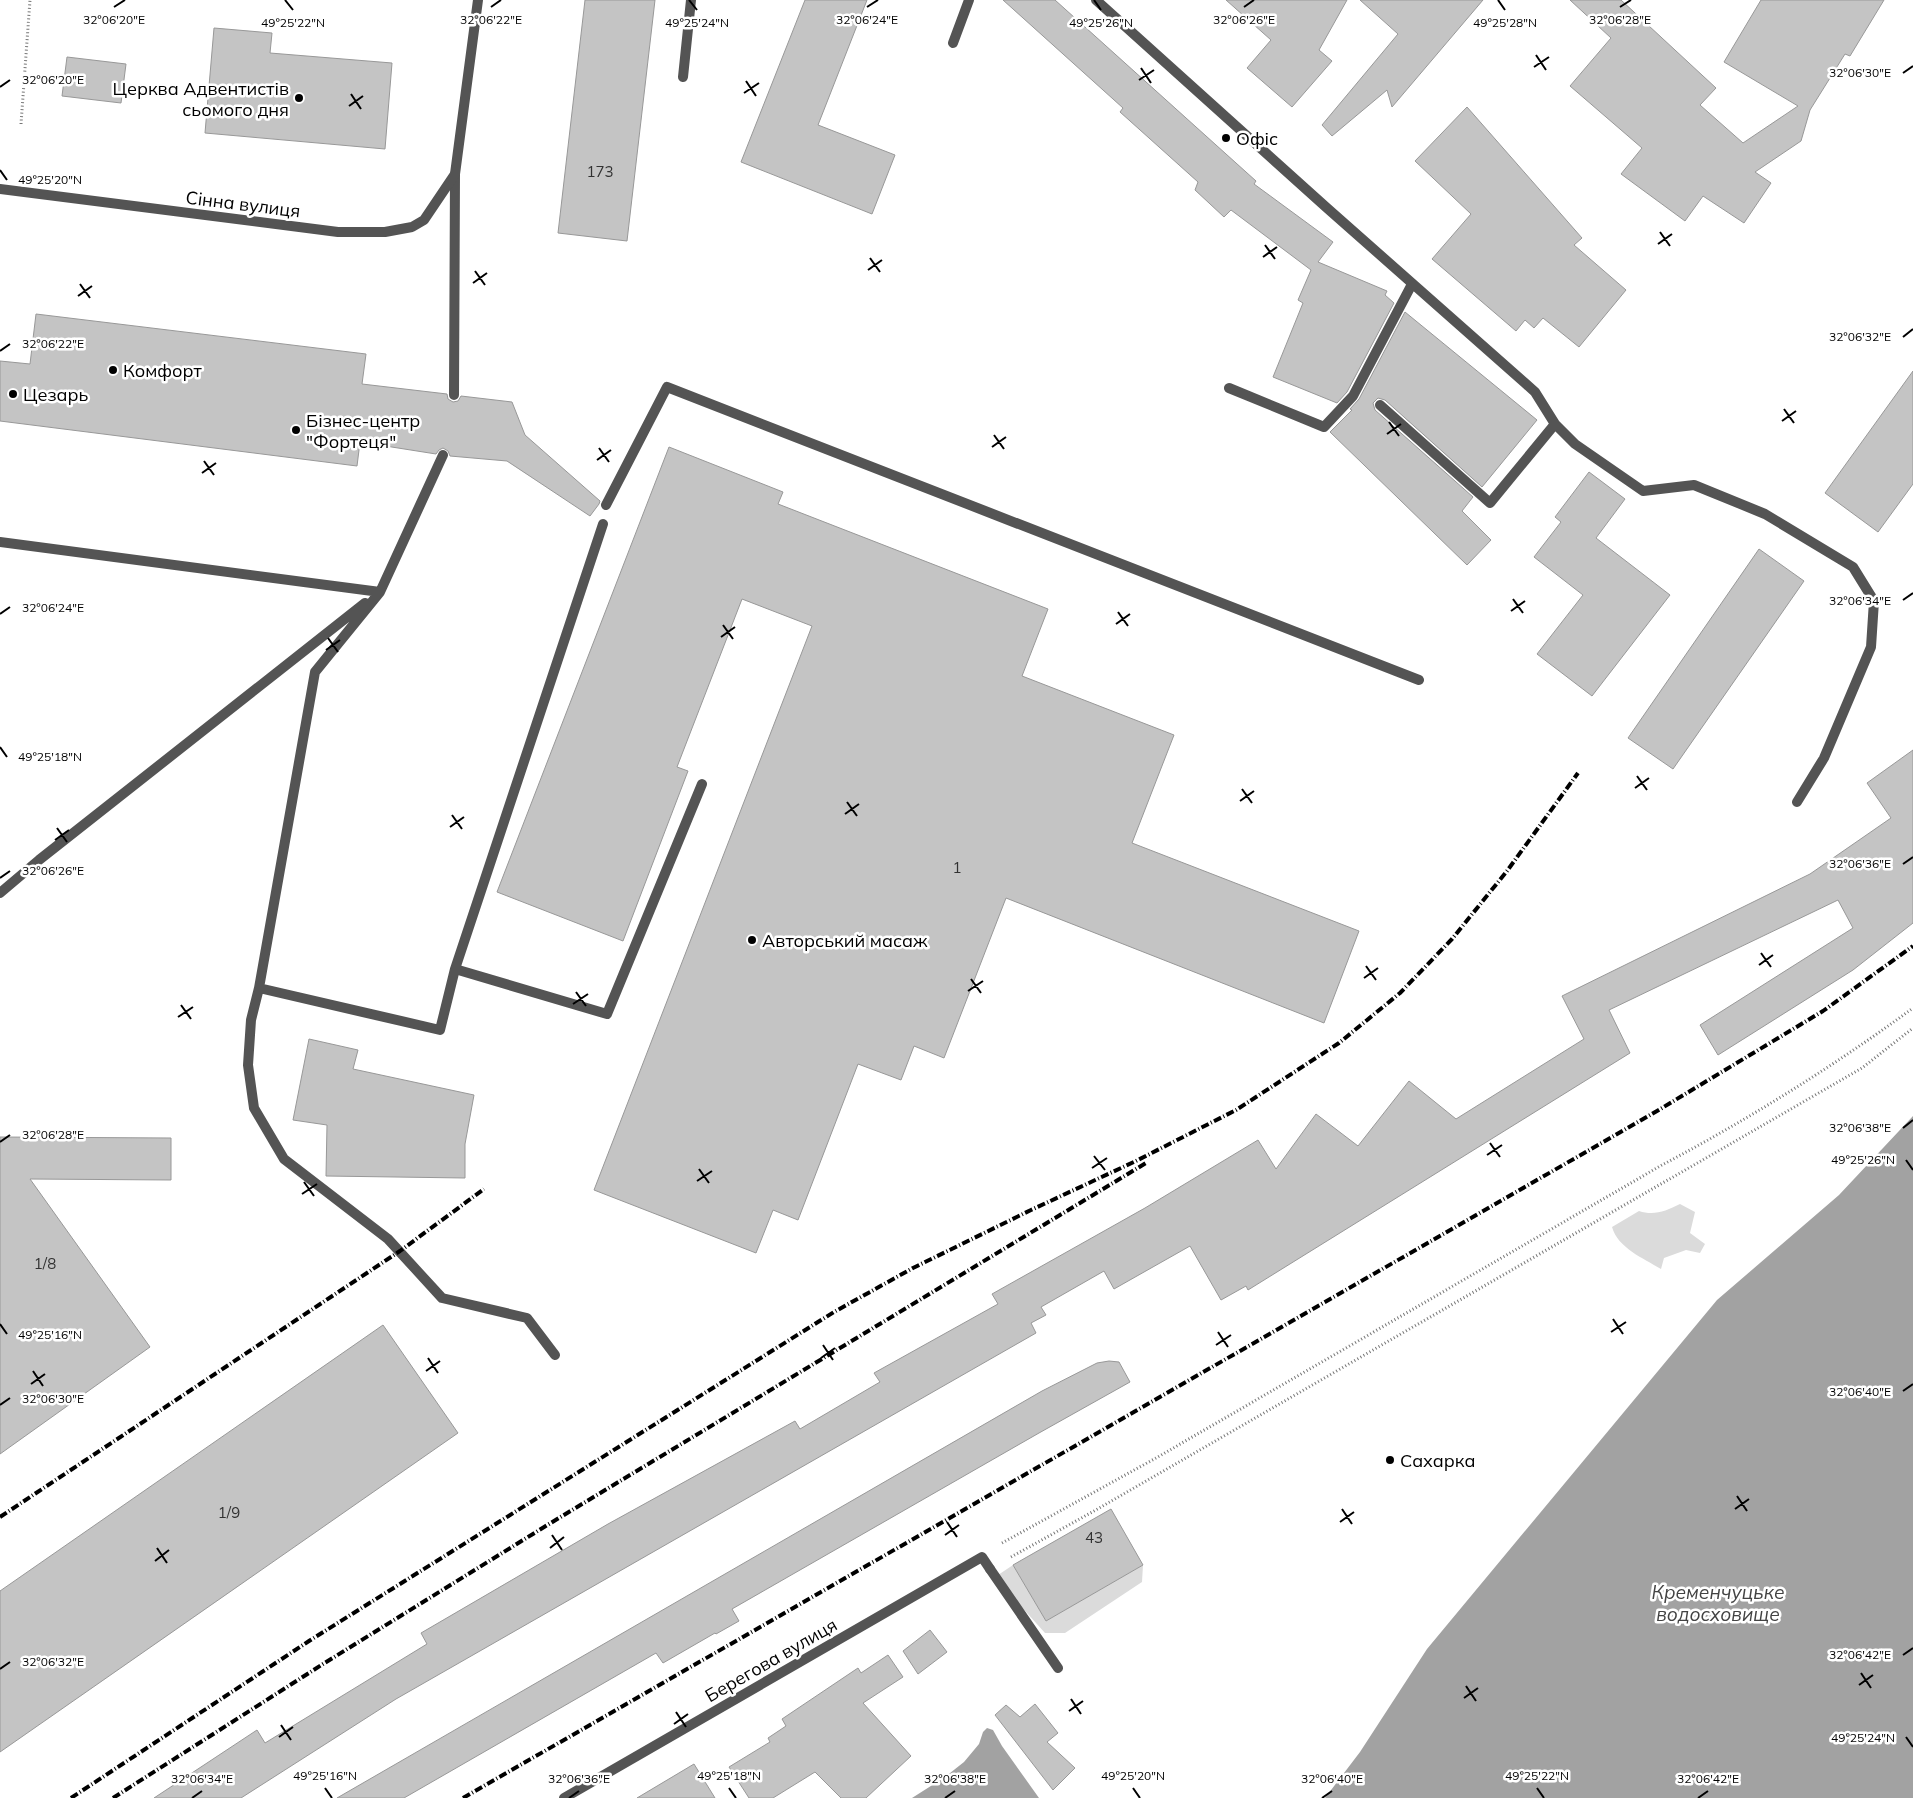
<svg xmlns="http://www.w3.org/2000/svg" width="1913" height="1798" font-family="Mulish,sans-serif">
	<rect width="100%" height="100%" fill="#fff"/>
	<path fill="#dbdbdb" d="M 1680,1204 L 1695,1212 L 1690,1233 L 1705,1244 L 1700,1253 L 1686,1250 L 1664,1258 L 1661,1269 C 1643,1258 1618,1248 1612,1227 L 1639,1211 C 1654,1216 1666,1211 1680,1204 Z
		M 1013,1565 L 1046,1621 L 1143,1565 L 1142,1582 L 1065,1633 L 1045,1633 L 1009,1593 L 998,1575 Z"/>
	<path fill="#a2a2a2" d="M 1913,1116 L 1913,1798 L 1325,1798 L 1360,1752 L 1427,1649 L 1717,1300 L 1839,1195 Z
		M 987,1728 L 993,1730 L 1002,1746 L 1039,1798 L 912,1798 L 945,1777 L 964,1762 L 979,1744 L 983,1732 Z"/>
	<path fill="#c4c4c4" stroke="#989898" d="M 585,0 L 655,0 L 627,241 L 558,233 Z
		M 805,0 L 867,0 L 818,125 L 895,155 L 872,214 L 741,162 Z
		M 1003,0 L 1055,0 L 1256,181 L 1254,184 L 1333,242 L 1318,262 L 1387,291 L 1385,295 L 1394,303 L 1347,392 L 1337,403 L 1273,377 L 1303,303 L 1298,300 L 1311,270 L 1231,210 L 1224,217 L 1195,190 L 1198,182 L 1120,112 L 1123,108 Z
		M 1226,0 L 1347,0 L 1319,50 L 1332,61 L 1292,107 L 1247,68 L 1271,40 Z
		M 1360,0 L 1483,0 L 1392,107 L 1387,90 L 1332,136 L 1322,125 L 1398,34 Z
		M 1570,0 L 1621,0 L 1716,88 L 1700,105 L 1743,143 L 1798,106 L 1724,62 L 1761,0 L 1884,0 L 1850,56 L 1845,54 L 1810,110 L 1801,141 L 1755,172 L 1771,183 L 1744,223 L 1703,196 L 1685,221 L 1621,174 L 1642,148 L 1570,86 L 1611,38 Z
		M 214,28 L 272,33 L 270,53 L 392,63 L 385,149 L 205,133 Z
		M 67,57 L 126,64 L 121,103 L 62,96 Z
		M 1467,107 L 1582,238 L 1574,245 L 1626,290 L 1579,347 L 1543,318 L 1534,328 L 1525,320 L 1516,331 L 1432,259 L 1471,214 L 1415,161 Z
		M 1405,312 L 1537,420 L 1482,487 L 1385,400 L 1378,398 L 1373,403 L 1375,410 L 1473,497 L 1462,511 L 1491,540 L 1467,565 L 1330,432 L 1352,410 L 1350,409 L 1359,399 Z
		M 36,314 L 366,354 L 362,384 L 447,394 L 448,399 L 453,402 L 458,401 L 461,396 L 512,402 L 525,435 L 600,501 L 599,504 L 590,516 L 507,461 L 450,456 L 448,451 L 443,448 L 439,450 L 436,454 L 360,442 L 357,466 L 0,421 L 0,361 L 30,364 Z
		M 1913,371 L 1913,484 L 1878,532 L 1825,493 Z
		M 669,447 L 783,492 L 778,504 L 1048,609 L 1022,676 L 1174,735 L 1132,843 L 1359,931 L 1324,1023 L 1006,898 L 944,1058 L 914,1046 L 901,1080 L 858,1064 L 798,1220 L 773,1210 L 756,1253 L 594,1190 L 812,626 L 742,599 L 677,767 L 688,771 L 623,941 L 497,892 Z
		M 1589,472 L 1625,499 L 1596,538 L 1670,595 L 1592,696 L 1537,654 L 1583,595 L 1534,557 L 1561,522 L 1555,517 Z
		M 1759,549 L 1804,581 L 1673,769 L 1628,738 Z
		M 1913,750 L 1913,923 L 1853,970 L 1718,1055 L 1700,1025 L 1853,928 L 1838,900 L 1609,1010 L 1630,1053 L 1248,1290 L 1246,1286 L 1221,1300 L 1190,1246 L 1114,1289 L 1104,1271 L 1041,1307 L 1046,1315 L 1031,1323 L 1036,1333 L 396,1699 L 241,1798 L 154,1798 L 257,1730 L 265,1743 L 427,1644 L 421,1633 L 608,1524 L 795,1421 L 800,1429 L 880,1382 L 874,1373 L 998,1304 L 992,1294 L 1145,1208 L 1258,1140 L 1276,1169 L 1316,1114 L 1358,1146 L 1409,1081 L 1456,1119 L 1584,1039 L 1562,996 L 1810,874 L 1891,818 L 1867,783 Z
		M 309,1039 L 358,1050 L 353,1069 L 474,1095 L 465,1144 L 465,1178 L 326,1176 L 327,1125 L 293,1120 Z
		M 0,1137 L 171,1138 L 171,1180 L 30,1179 L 150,1347 L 0,1454 Z
		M 383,1325 L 458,1433 L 0,1752 L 0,1591 Z
		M 1109,1361 L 1119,1362 L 1130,1382 L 1039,1433 L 732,1609 L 739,1621 L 716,1634 L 715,1633 L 663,1663 L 656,1653 L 404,1798 L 337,1798 L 1042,1391 L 1097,1363 Z
		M 1111,1509 L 1143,1565 L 1046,1621 L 1013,1565 Z
		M 930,1630 L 947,1652 L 918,1674 L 903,1651 Z
		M 888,1655 L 903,1677 L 863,1703 L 911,1756 L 866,1798 L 841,1798 L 815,1772 L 773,1798 L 749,1798 L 729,1767 L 770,1742 L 768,1738 L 786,1726 L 782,1719 L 858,1668 L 861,1673 Z
		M 1035,1704 L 1058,1733 L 1047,1742 L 1075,1768 L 1053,1790 L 995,1715 L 1006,1705 L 1020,1717 Z
		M 694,1764 L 715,1798 L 637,1798 Z"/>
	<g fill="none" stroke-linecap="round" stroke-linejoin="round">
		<path stroke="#767676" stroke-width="3" stroke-dasharray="1 2.5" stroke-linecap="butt" d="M 21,124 L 30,0
			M 1002,1543 L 1156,1458 L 1662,1165 C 1749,1119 1834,1066 1913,1008
			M 1011,1557 L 1094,1511 L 1862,1068 L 1913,1028"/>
		<path stroke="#545454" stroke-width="10" d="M 1096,0 L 1327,208 L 1525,383 L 1535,392 L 1555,424 L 1575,444 L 1643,491 L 1694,485 L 1765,514 L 1853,567 L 1874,601 L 1871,647 L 1824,758 L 1797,802
			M 953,43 L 969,0
			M 683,77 L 691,0
			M 1229,388 L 1324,427 L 1353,396 L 1412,284
			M 454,395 L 455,174
			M 1380,405 L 1490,503 L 1555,424
			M 443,455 L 380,592 L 315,672 L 259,988 L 251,1020 L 248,1065 L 254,1108 L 284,1159 L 388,1239 L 442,1298 L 527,1318 L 555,1355
			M 606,505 L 667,387 L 1419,680
			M 0,542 L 380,592
			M 0,893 L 39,860 L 365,603
			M 455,969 L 607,1014 L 702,784
			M 259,988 L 440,1030 L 455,969 L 603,524
			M 990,1569 L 1058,1668"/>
		<path stroke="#545454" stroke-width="10" d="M 0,189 L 338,232 L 385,232 L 412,227 L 424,220 L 455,174 L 478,0
			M 564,1798 L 982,1557 L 990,1569"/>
		<path stroke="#000" stroke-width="4" stroke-dasharray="8 2.5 1 2.5" stroke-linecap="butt" d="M 0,1517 L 400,1251 L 484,1189
			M 71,1798 L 309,1641 L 834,1312 L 913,1268 L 1031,1210 L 1136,1161 L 1236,1110 L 1339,1043 L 1400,993 L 1452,939 L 1507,871 L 1578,773
			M 113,1798 L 323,1664 L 549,1524 L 1146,1163
			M 463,1798 L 1657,1111 L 1823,1011 L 1913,946"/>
	</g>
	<path fill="none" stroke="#000" stroke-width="2" d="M 285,0 L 293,10M 689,0 L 697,10M 1094,0 L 1101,10M 1498,0 L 1505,10M 114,7 L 125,0M 491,7 L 501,0M 867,7 L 878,0M 1244,7 L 1254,0M 1620,7 L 1631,0M 1536,55 L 1546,70M 1534,67 L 1549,57M 1141,68 L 1151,83M 1903,73 L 1913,66M 1139,80 L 1154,70M 746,81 L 756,96M 0,87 L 10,80M 744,93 L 759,83M 351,94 L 361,109M 349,106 L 363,96M 0,170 L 7,180M 1660,232 L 1670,246M 1658,244 L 1672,234M 1265,245 L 1275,259M 1263,257 L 1277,247M 870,258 L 880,272M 868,270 L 882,260M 475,271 L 485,285M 473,283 L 487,273M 80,284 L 90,298M 78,296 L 92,286M 1903,337 L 1913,329M 0,351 L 10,344M 1784,409 L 1794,423M 1782,421 L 1796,411M 1389,422 L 1399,436M 1387,434 L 1401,424M 994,435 L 1004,449M 992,447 L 1006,437M 599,448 L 609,462M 597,460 L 611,450M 204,461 L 214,475M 202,473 L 216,463M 1513,599 L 1523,613M 1903,600 L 1913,593M 1511,611 L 1525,601M 1118,612 L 1128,626M 0,614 L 10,607M 1116,624 L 1130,614M 723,625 L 733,639M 721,637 L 735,627M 328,638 L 338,652M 326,650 L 340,640M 0,747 L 7,757M 1637,776 L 1647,790M 1635,788 L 1649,778M 1242,789 L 1252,803M 1240,801 L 1254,791M 847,802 L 857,816M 845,814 L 859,804M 452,815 L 462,829M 450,827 L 464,817M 57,828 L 67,842M 55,840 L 69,830M 1903,864 L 1913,857M 0,878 L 10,871M 1761,953 L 1771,967M 1759,965 L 1773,955M 1366,966 L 1376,980M 1364,978 L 1378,968M 971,979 L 981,993M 968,991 L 983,981M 576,992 L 586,1006M 573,1004 L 588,994M 181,1005 L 191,1019M 178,1017 L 193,1007M 1903,1128 L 1913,1120M 0,1142 L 10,1135M 1490,1143 L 1500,1157M 1487,1155 L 1502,1145M 1094,1156 L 1105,1170M 1906,1160 L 1913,1170M 1092,1168 L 1107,1158M 699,1169 L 709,1183M 697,1181 L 712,1171M 304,1182 L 314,1196M 302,1194 L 317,1184M 1613,1319 L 1623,1334M 0,1324 L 7,1334M 1218,1332 L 1228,1347M 1611,1332 L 1626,1322M 823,1345 L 833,1360M 1216,1345 L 1231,1335M 428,1358 L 438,1373M 821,1358 L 835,1348M 33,1371 L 43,1386M 426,1371 L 440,1361M 31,1384 L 45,1374M 1903,1391 L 1913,1384M 0,1405 L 10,1398M 1737,1496 L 1747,1511M 1342,1509 L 1352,1524M 1735,1509 L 1749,1499M 947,1522 L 957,1537M 1340,1522 L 1354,1512M 552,1535 L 562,1550M 945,1535 L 959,1525M 157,1548 L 167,1563M 550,1548 L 564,1537M 155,1561 L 169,1550M 1903,1655 L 1913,1648M 0,1669 L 10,1662M 1861,1673 L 1871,1688M 1859,1685 L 1873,1675M 1466,1686 L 1476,1701M 1464,1698 L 1478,1688M 1071,1699 L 1081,1714M 1069,1711 L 1083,1701M 676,1712 L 686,1727M 674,1724 L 688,1714M 281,1725 L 291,1740M 279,1737 L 293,1727M 1906,1737 L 1913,1747M 325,1788 L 332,1798M 729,1788 L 736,1798M 1133,1788 L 1140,1798M 1537,1788 L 1544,1798M 192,1798 L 202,1791M 569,1798 L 579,1791M 945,1798 L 955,1791M 1322,1798 L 1332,1791M 1698,1798 L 1708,1791"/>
	<g fill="#000" stroke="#fff" stroke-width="2">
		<circle cx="299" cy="98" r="5"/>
		<circle cx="1226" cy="138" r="5"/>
		<circle cx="113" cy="370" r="5"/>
		<circle cx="13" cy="394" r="5"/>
		<circle cx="296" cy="430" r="5"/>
		<circle cx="752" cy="940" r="5"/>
		<circle cx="1390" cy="1460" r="5"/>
	</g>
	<g text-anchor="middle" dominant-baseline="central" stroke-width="5" stroke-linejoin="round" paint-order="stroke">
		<g font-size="15" fill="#313131">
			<text x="600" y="171">173</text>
			<text x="957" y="867">1</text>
			<text x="45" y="1263">1/8</text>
			<text x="229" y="1512">1/9</text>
			<text x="1094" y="1537">43</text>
		</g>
		<g font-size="18" fill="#000" stroke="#fff" text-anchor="start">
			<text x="289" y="88" text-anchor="end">Церква Адвентистів<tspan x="289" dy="21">сьомого дня</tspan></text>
			<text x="1236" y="138">Офіс</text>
			<text x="123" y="370">Комфорт</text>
			<text x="23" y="394">Цезарь</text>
			<text x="306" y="420">Бізнес-центр<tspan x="306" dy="21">"Фортеця"</tspan></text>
			<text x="762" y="940">Авторський масаж</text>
			<text x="1400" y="1460">Сахарка</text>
		</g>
		<g font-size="18" fill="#000" stroke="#fff">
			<text transform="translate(243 204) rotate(7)">Сінна вулиця</text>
			<text transform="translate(771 1660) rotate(-30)">Берегова вулиця</text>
		</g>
		<g font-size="19" font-style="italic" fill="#434343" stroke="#fff">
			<text x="1718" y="1592">Кременчуцьке<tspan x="1718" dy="22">водосховище</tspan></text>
		</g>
	</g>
	<g font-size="12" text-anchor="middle" fill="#000" stroke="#fff" stroke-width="5" stroke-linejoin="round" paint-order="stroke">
		<text x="114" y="24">32°06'20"E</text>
		<text x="491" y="24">32°06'22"E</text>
		<text x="867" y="24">32°06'24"E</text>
		<text x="1244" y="24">32°06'26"E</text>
		<text x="1620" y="24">32°06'28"E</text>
		<text x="293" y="27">49°25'22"N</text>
		<text x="697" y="27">49°25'24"N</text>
		<text x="1101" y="27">49°25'26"N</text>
		<text x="1505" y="27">49°25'28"N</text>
		<text x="1860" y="77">32°06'30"E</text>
		<text x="53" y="84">32°06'20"E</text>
		<text x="50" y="184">49°25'20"N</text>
		<text x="1860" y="341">32°06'32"E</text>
		<text x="53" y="348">32°06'22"E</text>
		<text x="1860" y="605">32°06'34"E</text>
		<text x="53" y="612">32°06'24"E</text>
		<text x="50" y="761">49°25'18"N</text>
		<text x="1860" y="868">32°06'36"E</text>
		<text x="53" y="875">32°06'26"E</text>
		<text x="1860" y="1132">32°06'38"E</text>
		<text x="53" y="1139">32°06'28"E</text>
		<text x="1863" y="1164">49°25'26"N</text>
		<text x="50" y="1339">49°25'16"N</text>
		<text x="1860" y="1396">32°06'40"E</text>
		<text x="53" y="1403">32°06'30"E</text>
		<text x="1860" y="1659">32°06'42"E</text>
		<text x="53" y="1666">32°06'32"E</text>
		<text x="1863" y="1742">49°25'24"N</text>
		<text x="325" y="1780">49°25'16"N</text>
		<text x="729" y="1780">49°25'18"N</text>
		<text x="1133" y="1780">49°25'20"N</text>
		<text x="1537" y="1780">49°25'22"N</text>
		<text x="202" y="1783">32°06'34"E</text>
		<text x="579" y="1783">32°06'36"E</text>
		<text x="955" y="1783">32°06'38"E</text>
		<text x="1332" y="1783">32°06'40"E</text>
		<text x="1708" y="1783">32°06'42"E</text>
	</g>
</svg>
